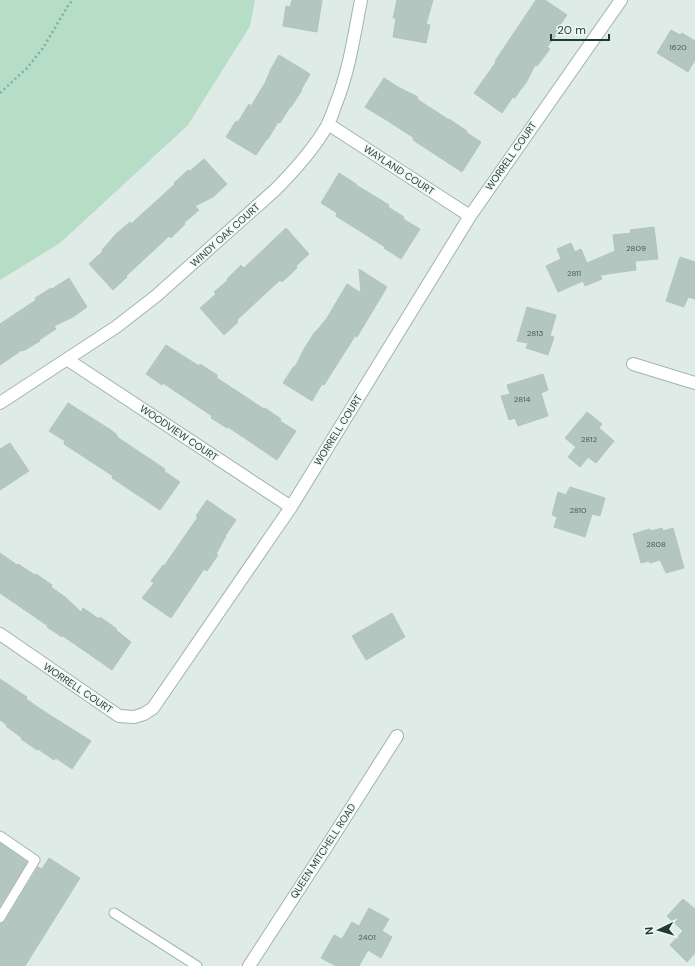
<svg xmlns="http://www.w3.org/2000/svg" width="695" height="966" font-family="'DM Sans',sans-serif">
	<rect width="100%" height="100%" fill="#dfebe7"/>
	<path fill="#b6ddc6" d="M 0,0 L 255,0 L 250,26 L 188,125 L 60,243 L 0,280 Z"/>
	<path fill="#b4c6c0" stroke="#b1c5bf" d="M 292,0 L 322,0 L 317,32 L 283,26 L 286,6 L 290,7 Z
		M 397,0 L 433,0 L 426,24 L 430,25 L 426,43 L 393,37 L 396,18 L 393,18 Z
		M 536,0 L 545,0 L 567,15 L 556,31 L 558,33 L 547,47 L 550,49 L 537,66 L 535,65 L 526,83 L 521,89 L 515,98 L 513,97 L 502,113 L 474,93 L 496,62 L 495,61 Z
		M 671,30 L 680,35 L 682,33 L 695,41 L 695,60 L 688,72 L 657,53 Z
		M 279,55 L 310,74 L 301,90 L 302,90 L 291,107 L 290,107 L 280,123 L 278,122 L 268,139 L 267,139 L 256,155 L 226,137 L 236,121 L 238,122 L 249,104 L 251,106 L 265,83 L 271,69 Z
		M 384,78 L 398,87 L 418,97 L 417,99 L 449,120 L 449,119 L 467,131 L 466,132 L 481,142 L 462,172 L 413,140 L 414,138 L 388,121 L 365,107 Z
		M 204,159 L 227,184 L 213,197 L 195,206 L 199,210 L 184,223 L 185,224 L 171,238 L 169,236 L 154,250 L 126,276 L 127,277 L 113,290 L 89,264 L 103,251 L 102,250 L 116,234 L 130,222 L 131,224 L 175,184 L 174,183 L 188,170 L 190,171 Z
		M 339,173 L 356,184 L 356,185 L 389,205 L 388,207 L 404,217 L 403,219 L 420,229 L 401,259 L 384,248 L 385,247 L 336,216 L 337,213 L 321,203 Z
		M 654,227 L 658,259 L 635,261 L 636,270 L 600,275 L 602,279 L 585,286 L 583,281 L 558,292 L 546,266 L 561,259 L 557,249 L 571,243 L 575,252 L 581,249 L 587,263 L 615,251 L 613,235 L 631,233 L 630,230 Z
		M 286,228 L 309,254 L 296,266 L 297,268 L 282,282 L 280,280 L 237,320 L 238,322 L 224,335 L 200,308 L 216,294 L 214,292 L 228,280 L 227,279 L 241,265 L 244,268 Z
		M 680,257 L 695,262 L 695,299 L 688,297 L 684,307 L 666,301 Z
		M 359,269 L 387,287 L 357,337 L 355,336 L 324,385 L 322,384 L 312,401 L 283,383 L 294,366 L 295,367 L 304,349 L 314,333 L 319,328 L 327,318 L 347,284 L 361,293 Z
		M 69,278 L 87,307 L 73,317 L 54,326 L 56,329 L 39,340 L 40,341 L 23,351 L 22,350 L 0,365 L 0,324 L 36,300 L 35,298 L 51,288 L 52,289 Z
		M 527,307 L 556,315 L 550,336 L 554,337 L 548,355 L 526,348 L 528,343 L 517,341 Z
		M 166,345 L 199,366 L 200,364 L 217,375 L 217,378 L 264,409 L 265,408 L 281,419 L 280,421 L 296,431 L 277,460 L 228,427 L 227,428 L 211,418 L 212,416 L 163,383 L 162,385 L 146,374 Z
		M 543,374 L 548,390 L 541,393 L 548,416 L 518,426 L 515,418 L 509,420 L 501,396 L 510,394 L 507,385 Z
		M 68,403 L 111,430 L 117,435 L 117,437 L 165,469 L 164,471 L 180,482 L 160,510 L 112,478 L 113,476 L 64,444 L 65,441 L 49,431 Z
		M 587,412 L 602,424 L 599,428 L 614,441 L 596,463 L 588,457 L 580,467 L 568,457 L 576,447 L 565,438 Z
		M 10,443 L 29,471 L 0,490 L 0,449 Z
		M 570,487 L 605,498 L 600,516 L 592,514 L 585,537 L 554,527 L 557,517 L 552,515 L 558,492 L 566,495 Z
		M 207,500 L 236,520 L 225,536 L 226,536 L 216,554 L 218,555 L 207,571 L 204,569 L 171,618 L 142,598 L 154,583 L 151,581 L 163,565 L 164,566 L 198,517 L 196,516 Z
		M 662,528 L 663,531 L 673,528 L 684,568 L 666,573 L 660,560 L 650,563 L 649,561 L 641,563 L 633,534 L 650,529 L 651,531 Z
		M 0,553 L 17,565 L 18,564 L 35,575 L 36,574 L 52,585 L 51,587 L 65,597 L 81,612 L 83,608 L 99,619 L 100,617 L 117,629 L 116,630 L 131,642 L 112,670 L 63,636 L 62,637 L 47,627 L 48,626 L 0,593 Z
		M 392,613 L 405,637 L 366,660 L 352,636 Z
		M 0,679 L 27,697 L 26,699 L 42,710 L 91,741 L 72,769 L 56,758 L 54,760 L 38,749 L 37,750 L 21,739 L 22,738 L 6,726 L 7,725 L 0,720 Z
		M 0,843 L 27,862 L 0,906 Z
		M 49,858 L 80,878 L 25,966 L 0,966 L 0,924 L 3,923 L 5,921 L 38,867 L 42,869 Z
		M 683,899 L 695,909 L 695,953 L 687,962 L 670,945 L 683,931 L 667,916 Z
		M 369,908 L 389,919 L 382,931 L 392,937 L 381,958 L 368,950 L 359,966 L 336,966 L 321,958 L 334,935 L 342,939 L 352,922 L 359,926 Z"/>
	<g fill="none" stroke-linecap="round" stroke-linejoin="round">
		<defs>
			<path id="service" d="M 0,836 L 35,860 L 0,918
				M 114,913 L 197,966"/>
			<path id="minor" d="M 328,124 L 470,216
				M 68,360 L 291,507
				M 633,364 L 695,383
				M 0,403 L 116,327 L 156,296 L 275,190 C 295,170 313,150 327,126 C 330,120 333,113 335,106 C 349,72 354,36 361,0
				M 0,634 L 119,716 L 134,717 L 144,714 L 153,708 L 291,507 L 470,216 L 621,0
				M 249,966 L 327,846 L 397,736"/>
		</defs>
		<use href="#service" stroke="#a2b3af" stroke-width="11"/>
		<use href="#minor" stroke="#a2b3af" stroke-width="14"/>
		<path stroke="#7eb0a7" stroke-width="2.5" stroke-dasharray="2 3" stroke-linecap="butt" d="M 0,93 L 27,68 L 43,48 L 69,4 L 73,0"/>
		<use href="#service" stroke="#fff" stroke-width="9"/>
		<use href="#minor" stroke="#fff" stroke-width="12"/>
	</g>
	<g text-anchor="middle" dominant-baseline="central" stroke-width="3" stroke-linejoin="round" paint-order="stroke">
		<g font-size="8" fill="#445e59">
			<text x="678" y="47">1620</text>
			<text x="636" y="248">2809</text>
			<text x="574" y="273">2811</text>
			<text x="535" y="333">2813</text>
			<text x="522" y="399">2814</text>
			<text x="589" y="439">2812</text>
			<text x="578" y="510">2810</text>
			<text x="656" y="544">2808</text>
			<text x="367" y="937">2401</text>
		</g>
		<g font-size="10" fill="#1f3b37" stroke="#eff7f4">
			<text transform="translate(511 156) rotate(-55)">WORRELL COURT</text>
			<text transform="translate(399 170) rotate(33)">WAYLAND COURT</text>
			<text transform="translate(225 235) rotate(-42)">WINDY OAK COURT</text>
			<text transform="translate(338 430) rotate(-58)">WORRELL COURT</text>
			<text transform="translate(179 433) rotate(34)">WOODVIEW COURT</text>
			<text transform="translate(78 688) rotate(34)">WORRELL COURT</text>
			<text transform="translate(323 851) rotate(-57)">QUEEN MITCHELL ROAD</text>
		</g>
	</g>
	<g transform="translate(659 930) rotate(265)" stroke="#eff7f4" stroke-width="3" paint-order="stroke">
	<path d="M0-3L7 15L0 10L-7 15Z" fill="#1f3b37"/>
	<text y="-6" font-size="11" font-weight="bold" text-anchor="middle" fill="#1f3b37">N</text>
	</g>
	<path d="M551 34v6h58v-6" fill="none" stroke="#1f3b37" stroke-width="2"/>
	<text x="557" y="34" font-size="12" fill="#1f3b37" stroke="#eff7f4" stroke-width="3" paint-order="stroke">20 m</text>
</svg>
